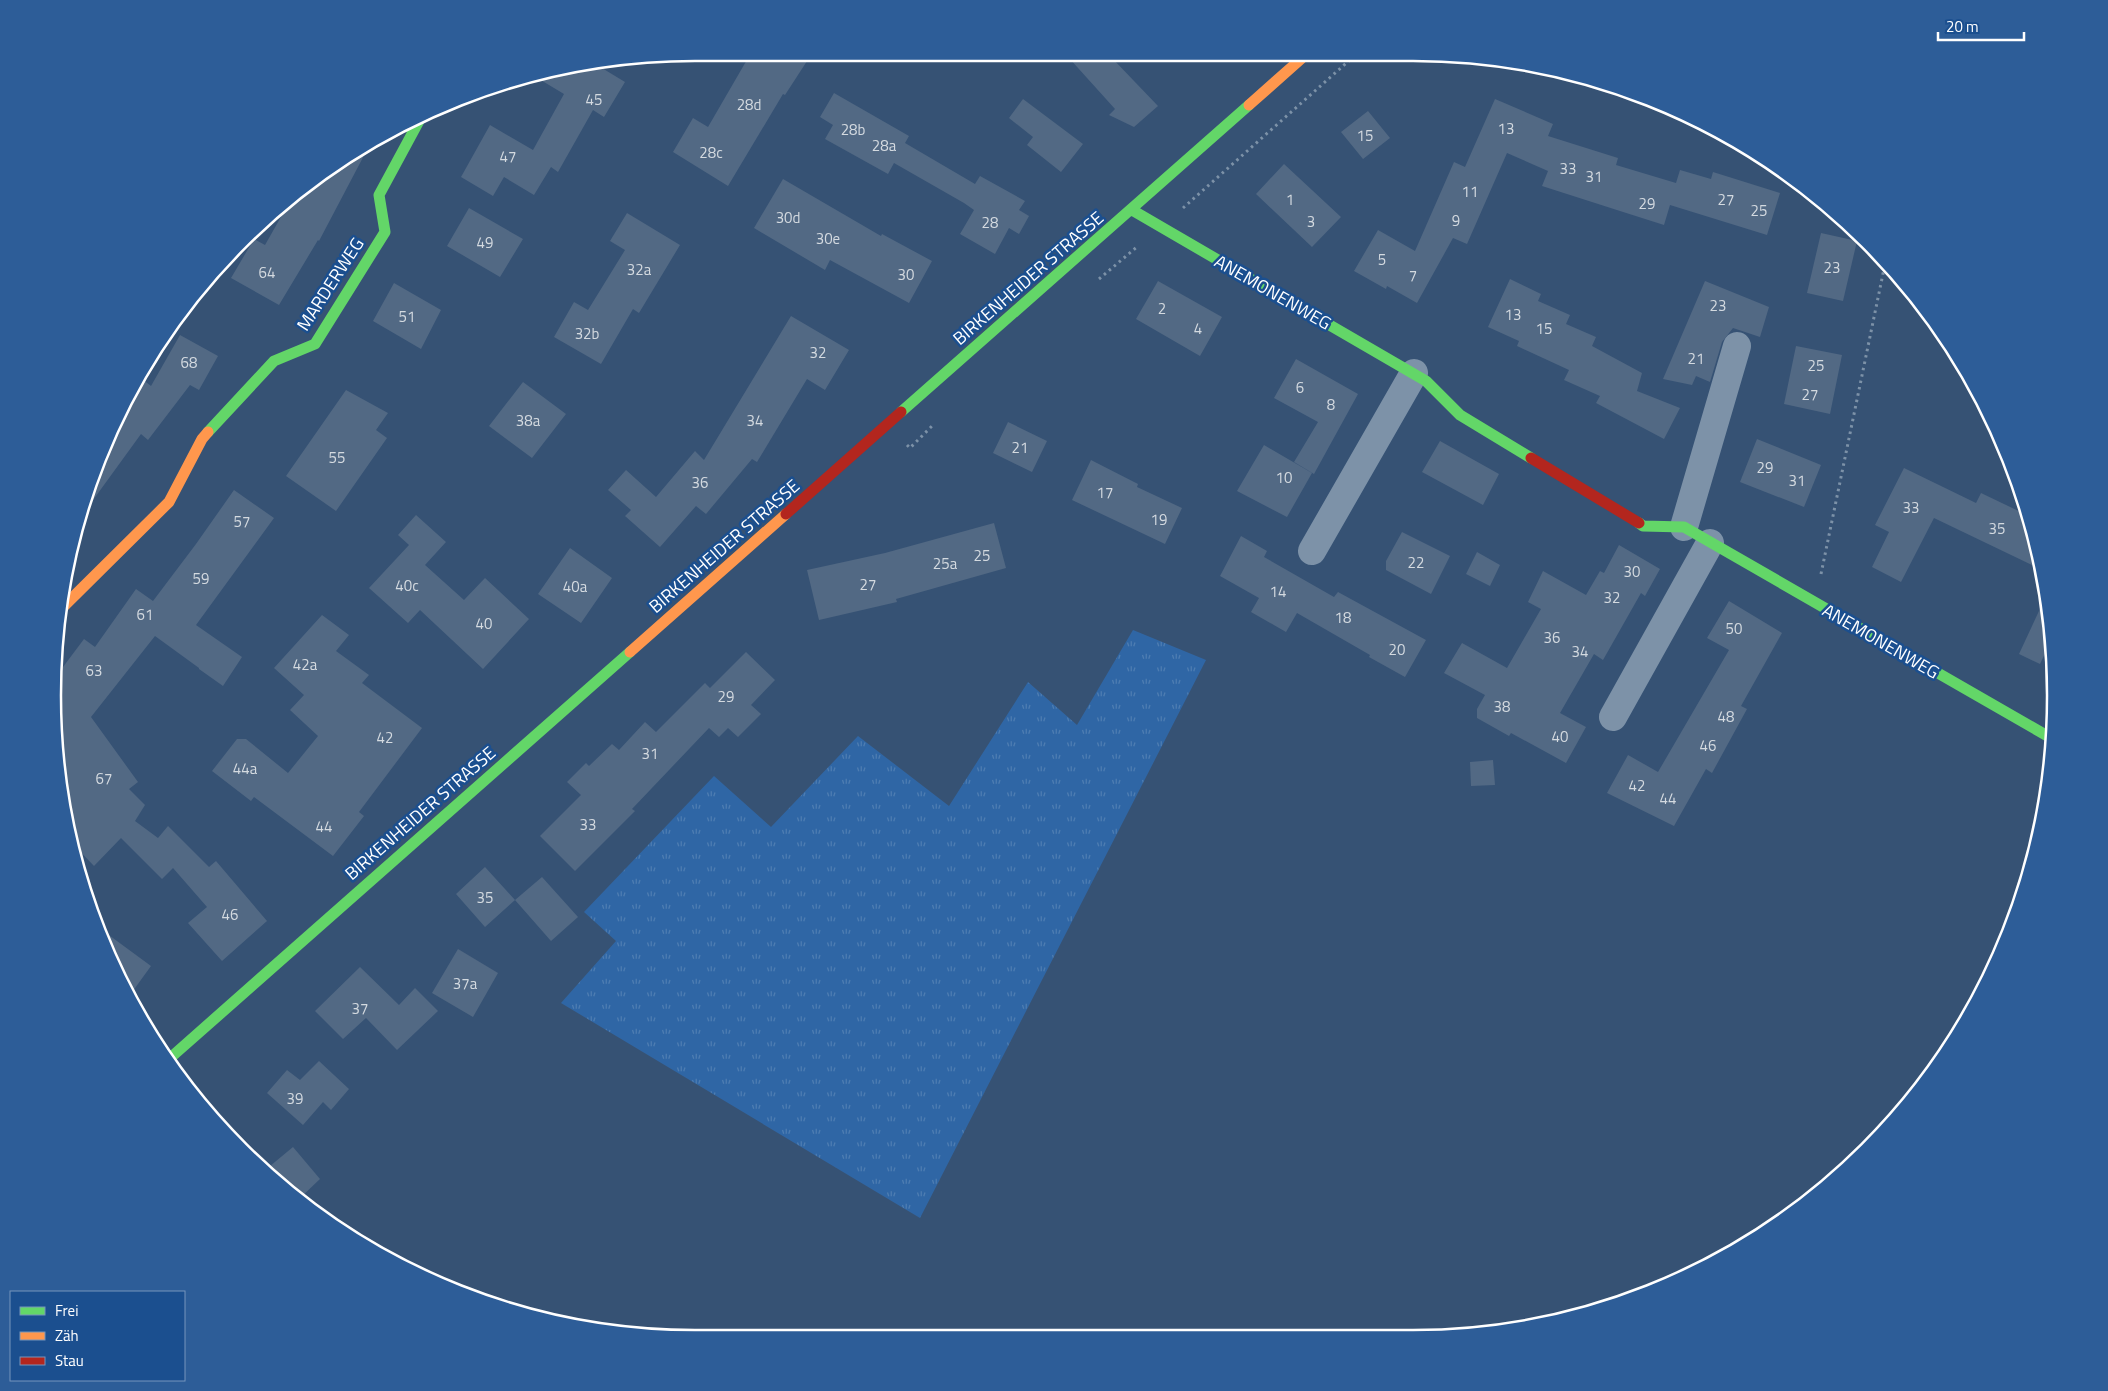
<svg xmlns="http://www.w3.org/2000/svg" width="2108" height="1391" font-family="'Titillium Web',sans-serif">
	<defs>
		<pattern id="grass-tufts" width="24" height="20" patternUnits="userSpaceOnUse" patternTransform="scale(1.25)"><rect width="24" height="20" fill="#2f66a5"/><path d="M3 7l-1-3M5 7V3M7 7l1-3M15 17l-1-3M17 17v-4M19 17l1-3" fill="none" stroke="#4e7db2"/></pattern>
	</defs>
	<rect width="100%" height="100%" fill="#365274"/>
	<path fill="url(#grass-tufts)" d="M 1133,630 L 1206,660 L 920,1218 L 561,1003 L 616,941 L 584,912 L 714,776 L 771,827 L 858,736 L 949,806 L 1028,682 L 1077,725 Z"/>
	<path fill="#526984" d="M 748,58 L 809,58 L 785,95 L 783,94 L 728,186 L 673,152 L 693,118 L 708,127 Z
		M 1069,58 L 1112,58 L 1158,106 L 1134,127 L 1109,115 L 1115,109 Z
		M 592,62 L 625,82 L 604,117 L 593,110 L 558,172 L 551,167 L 534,195 L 504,177 L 493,196 L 461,177 L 490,125 L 533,150 L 564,94 L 534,76 Z
		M 834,93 L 909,136 L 905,143 L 975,184 L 980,176 L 1025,201 L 1019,210 L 1029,216 L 1019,234 L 1009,228 L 995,254 L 960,234 L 974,210 L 964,203 L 894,163 L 888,174 L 825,139 L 833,125 L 820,117 Z
		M 1023,99 L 1083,144 L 1061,172 L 1027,145 L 1033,137 L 1009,118 Z
		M 1495,99 L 1553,124 L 1548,136 L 1618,158 L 1616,165 L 1676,183 L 1680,170 L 1711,179 L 1713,172 L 1780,193 L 1767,235 L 1670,205 L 1664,225 L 1620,211 L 1542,186 L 1548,171 L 1507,153 L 1467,244 L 1453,238 L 1417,303 L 1387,286 L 1386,289 L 1354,271 L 1378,230 L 1415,251 L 1454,162 L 1465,167 Z
		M 1368,111 L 1390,138 L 1363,159 L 1341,132 Z
		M 369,146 L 319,241 L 318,240 L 279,305 L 231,278 L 254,239 L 265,245 L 290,201 L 338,161 Z
		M 1284,164 L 1341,217 L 1312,247 L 1256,194 Z
		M 783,179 L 881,236 L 882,234 L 932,261 L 909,303 L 830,260 L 825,270 L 754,228 Z
		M 469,208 L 523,239 L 500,277 L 447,246 Z
		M 627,213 L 680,245 L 639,313 L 633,309 L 601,364 L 554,337 L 574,302 L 588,310 L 625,250 L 610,241 Z
		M 1821,233 L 1857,241 L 1843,301 L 1807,293 Z
		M 1510,279 L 1541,294 L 1538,301 L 1570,315 L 1566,324 L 1596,337 L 1592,346 L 1642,373 L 1637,391 L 1680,408 L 1664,439 L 1596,403 L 1600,396 L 1564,380 L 1569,370 L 1517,346 L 1519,341 L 1488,327 Z
		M 1158,281 L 1222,317 L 1200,356 L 1136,319 Z
		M 1705,281 L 1769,307 L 1760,337 L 1733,328 L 1722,342 L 1710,382 L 1696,376 L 1692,385 L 1663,379 Z
		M 394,283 L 441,310 L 421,349 L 373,321 Z
		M 791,316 L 849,350 L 825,390 L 807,379 L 757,462 L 752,459 L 706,514 L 696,506 L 660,547 L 625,516 L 631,510 L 608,490 L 626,470 L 656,497 L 695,451 L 704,460 Z
		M 180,335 L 218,356 L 199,390 L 190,385 L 148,440 L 141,434 L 88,507 L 84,506 L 101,450 L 142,379 L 151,386 Z
		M 1796,346 L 1842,355 L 1830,414 L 1784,404 Z
		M 1296,359 L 1358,394 L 1314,474 L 1294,462 L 1318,422 L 1274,398 Z
		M 523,382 L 566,414 L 532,458 L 489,426 Z
		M 346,390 L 388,413 L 376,430 L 387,438 L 336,511 L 286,476 Z
		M 1008,422 L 1047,441 L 1032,472 L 993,453 Z
		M 1757,439 L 1821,465 L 1804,507 L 1740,482 Z
		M 1440,441 L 1499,474 L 1483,505 L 1422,472 Z
		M 1264,445 L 1312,473 L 1287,517 L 1237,491 Z
		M 1091,460 L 1138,484 L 1137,487 L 1182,508 L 1165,544 L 1072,500 Z
		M 1904,468 L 1976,503 L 1981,493 L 2029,516 L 2034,529 L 2040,569 L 1934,518 L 1901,582 L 1872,567 L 1889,532 L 1875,525 Z
		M 234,490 L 274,518 L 196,625 L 242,657 L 223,686 L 199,669 L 199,668 L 155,636 L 91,717 L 138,782 L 129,789 L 145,805 L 135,821 L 158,838 L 168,826 L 209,867 L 216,861 L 267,921 L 222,961 L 188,923 L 207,907 L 173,868 L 162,879 L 121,838 L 94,866 L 71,842 L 54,738 L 54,679 L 84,639 L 95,647 L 136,589 L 153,601 L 196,544 Z
		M 416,515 L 446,542 L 425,565 L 464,600 L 485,578 L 529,619 L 483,669 L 420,610 L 408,623 L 369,588 L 409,545 L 398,535 Z
		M 994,523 L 1006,568 L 896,599 L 897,602 L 819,620 L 807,570 L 885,553 Z
		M 1402,532 L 1450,556 L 1431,594 L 1386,570 L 1386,561 Z
		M 1241,536 L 1267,551 L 1264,557 L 1334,597 L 1338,592 L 1426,640 L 1405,677 L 1369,657 L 1370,655 L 1297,613 L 1286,632 L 1251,612 L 1259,598 L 1220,576 Z
		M 1619,545 L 1660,569 L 1645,596 L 1641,593 L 1603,660 L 1594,654 L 1560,713 L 1586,727 L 1566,763 L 1511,733 L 1509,736 L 1477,718 L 1477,709 L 1485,695 L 1444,673 L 1462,643 L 1507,668 L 1541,609 L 1528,602 L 1543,571 L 1586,595 L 1600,571 L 1604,573 Z
		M 570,548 L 612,578 L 581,623 L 538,594 Z
		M 1477,552 L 1500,565 L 1490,586 L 1466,574 Z
		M 2045,598 L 2052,639 L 2040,664 L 2019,654 Z
		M 1729,601 L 1782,633 L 1741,706 L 1747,709 L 1712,773 L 1706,769 L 1674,826 L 1607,793 L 1628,755 L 1658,772 L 1729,650 L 1707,638 Z
		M 322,615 L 349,635 L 336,651 L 369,675 L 362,683 L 422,728 L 359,812 L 364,816 L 333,856 L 254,797 L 251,801 L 212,771 L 237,739 L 246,739 L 288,773 L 318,736 L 290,710 L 304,695 L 274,668 Z
		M 746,652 L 775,680 L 751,705 L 761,714 L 738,737 L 728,728 L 719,737 L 709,728 L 632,809 L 635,811 L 575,871 L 540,836 L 581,795 L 567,782 L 586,763 L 589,766 L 612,744 L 619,750 L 645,722 L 656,732 L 705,683 L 710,688 Z
		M 1493,760 L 1495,785 L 1471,786 L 1470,762 Z
		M 485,867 L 515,900 L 485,927 L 456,894 Z
		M 542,877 L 578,917 L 551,941 L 515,900 Z
		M 102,930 L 151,966 L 130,995 L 116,962 Z
		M 458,949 L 498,973 L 473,1017 L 432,993 Z
		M 360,967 L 399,1005 L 415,988 L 438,1011 L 397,1050 L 366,1018 L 343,1039 L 315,1011 Z
		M 319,1061 L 349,1089 L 331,1110 L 323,1102 L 303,1125 L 267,1093 L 287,1070 L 300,1080 Z
		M 293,1147 L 320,1179 L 300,1198 L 271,1179 L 264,1171 Z"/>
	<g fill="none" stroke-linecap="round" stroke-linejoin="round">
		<path stroke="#7d92a8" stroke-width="3" stroke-dasharray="2.5 4" stroke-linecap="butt" d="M 1183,208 L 1352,58
			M 1099,279 L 1138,246
			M 907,445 L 910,448 L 933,425
			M 1821,574 L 1885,264"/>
		<path stroke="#7d92a8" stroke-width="28" d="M 1684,527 L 1737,346
			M 1312,551 L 1414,373
			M 1613,717 L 1710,543"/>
		<path stroke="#63d668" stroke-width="11" d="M 1132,210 L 1426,381 L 1460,415 L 1531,458
			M 901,412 L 1249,105
			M 208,432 L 274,361 L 315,344 L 385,232 L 379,195 L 419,121
			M 1639,523 L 1643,526 L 1684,527 L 2051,738
			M 169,1059 L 630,652"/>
		<path stroke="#ff974d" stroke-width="11" d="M 1249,105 L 1302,58
			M 59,611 L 169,502 L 202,439 L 208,432
			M 630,652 L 786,514"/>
		<path stroke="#b3261e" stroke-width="11" d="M 1531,458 L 1639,523
			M 786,514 L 901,412"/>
	</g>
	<g text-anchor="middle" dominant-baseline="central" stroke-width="5" stroke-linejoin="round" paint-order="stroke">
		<g font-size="15" fill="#d4dae0">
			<text x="594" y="99">45</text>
			<text x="749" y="104">28d</text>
			<text x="1506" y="128">13</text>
			<text x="853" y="129">28b</text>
			<text x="1365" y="135">15</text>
			<text x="884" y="145">28a</text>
			<text x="711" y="152">28c</text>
			<text x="508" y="156">47</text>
			<text x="1568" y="168">33</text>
			<text x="1594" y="176">31</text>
			<text x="1470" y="191">11</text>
			<text x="1290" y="199">1</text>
			<text x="1726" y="199">27</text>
			<text x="1647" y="203">29</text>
			<text x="1759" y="210">25</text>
			<text x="788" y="217">30d</text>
			<text x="1456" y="220">9</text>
			<text x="1311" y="221">3</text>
			<text x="990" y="222">28</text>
			<text x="828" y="238">30e</text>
			<text x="485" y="242">49</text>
			<text x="1382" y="259">5</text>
			<text x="1832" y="267">23</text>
			<text x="639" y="269">32a</text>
			<text x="267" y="272">64</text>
			<text x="906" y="274">30</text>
			<text x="1413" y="275">7</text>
			<text x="1718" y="305">23</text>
			<text x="1162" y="308">2</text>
			<text x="1513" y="314">13</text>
			<text x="407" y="316">51</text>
			<text x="1198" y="328">4</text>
			<text x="1544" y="328">15</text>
			<text x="587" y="333">32b</text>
			<text x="818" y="352">32</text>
			<text x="1696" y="358">21</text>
			<text x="189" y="362">68</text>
			<text x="1816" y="365">25</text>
			<text x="1300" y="387">6</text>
			<text x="1810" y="394">27</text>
			<text x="1331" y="404">8</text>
			<text x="528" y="420">38a</text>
			<text x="755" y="420">34</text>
			<text x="1020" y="447">21</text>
			<text x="337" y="457">55</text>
			<text x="1765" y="467">29</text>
			<text x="1284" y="477">10</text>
			<text x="1797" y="480">31</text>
			<text x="700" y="482">36</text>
			<text x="1105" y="492">17</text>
			<text x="1911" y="507">33</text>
			<text x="1159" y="519">19</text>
			<text x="242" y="521">57</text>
			<text x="1997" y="528">35</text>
			<text x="982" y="555">25</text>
			<text x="1416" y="562">22</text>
			<text x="945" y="563">25a</text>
			<text x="1632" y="571">30</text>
			<text x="201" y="578">59</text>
			<text x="868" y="584">27</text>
			<text x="407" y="585">40c</text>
			<text x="575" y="586">40a</text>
			<text x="1278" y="591">14</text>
			<text x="1612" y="597">32</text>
			<text x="145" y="614">61</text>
			<text x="1343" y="617">18</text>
			<text x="484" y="623">40</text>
			<text x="1734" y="628">50</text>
			<text x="1552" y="637">36</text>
			<text x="1397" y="649">20</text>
			<text x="1580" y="651">34</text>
			<text x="305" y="664">42a</text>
			<text x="94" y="670">63</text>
			<text x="726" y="696">29</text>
			<text x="1502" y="706">38</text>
			<text x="1726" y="716">48</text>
			<text x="1560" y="736">40</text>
			<text x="385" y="737">42</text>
			<text x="1708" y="745">46</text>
			<text x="650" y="753">31</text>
			<text x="245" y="768">44a</text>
			<text x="104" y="778">67</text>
			<text x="1637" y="785">42</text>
			<text x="1668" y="798">44</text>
			<text x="588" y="824">33</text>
			<text x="324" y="826">44</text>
			<text x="485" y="897">35</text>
			<text x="230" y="914">46</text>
			<text x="465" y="983">37a</text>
			<text x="360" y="1008">37</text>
			<text x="295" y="1098">39</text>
		</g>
		<g font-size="18" fill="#fff" stroke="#1b4f8f">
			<text transform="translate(1028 278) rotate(-41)">BIRKENHEIDER STRASSE</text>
			<text transform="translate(330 284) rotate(-57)">MARDERWEG</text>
			<text transform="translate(1273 292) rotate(30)">ANEMONENWEG</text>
			<text transform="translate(724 546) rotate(-41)">BIRKENHEIDER STRASSE</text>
			<text transform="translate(1881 641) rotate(30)">ANEMONENWEG</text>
			<text transform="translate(420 813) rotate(-41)">BIRKENHEIDER STRASSE</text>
		</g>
	</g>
	<path d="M0 0H2108V1391H0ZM695 61H1413A634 634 0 0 1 2047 695V696A634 634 0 0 1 1413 1330H695A634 634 0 0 1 61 696V695A634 634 0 0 1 695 61Z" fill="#2d5d98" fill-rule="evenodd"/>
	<path fill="none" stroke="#fff" stroke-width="2.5" d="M695 61H1413A634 634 0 0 1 2047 695V696A634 634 0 0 1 1413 1330H695A634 634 0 0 1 61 696V695A634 634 0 0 1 695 61Z"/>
	<rect x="10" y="1291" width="175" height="90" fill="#1b4f8f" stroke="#7695bc"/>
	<rect x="20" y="1307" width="25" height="8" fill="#63d668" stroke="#7695bc"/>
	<text x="55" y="1316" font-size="15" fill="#ffffff">Frei</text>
	<rect x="20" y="1332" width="25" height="8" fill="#ff974d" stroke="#7695bc"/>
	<text x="55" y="1341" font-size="15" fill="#ffffff">Zäh</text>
	<rect x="20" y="1357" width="25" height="8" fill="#b3261e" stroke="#7695bc"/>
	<text x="55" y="1366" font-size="15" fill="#ffffff">Stau</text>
	<path d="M1938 32v8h86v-8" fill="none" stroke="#ffffff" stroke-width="2.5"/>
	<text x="1946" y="32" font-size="15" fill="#ffffff" stroke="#1b4f8f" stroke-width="4" paint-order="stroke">20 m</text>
</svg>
